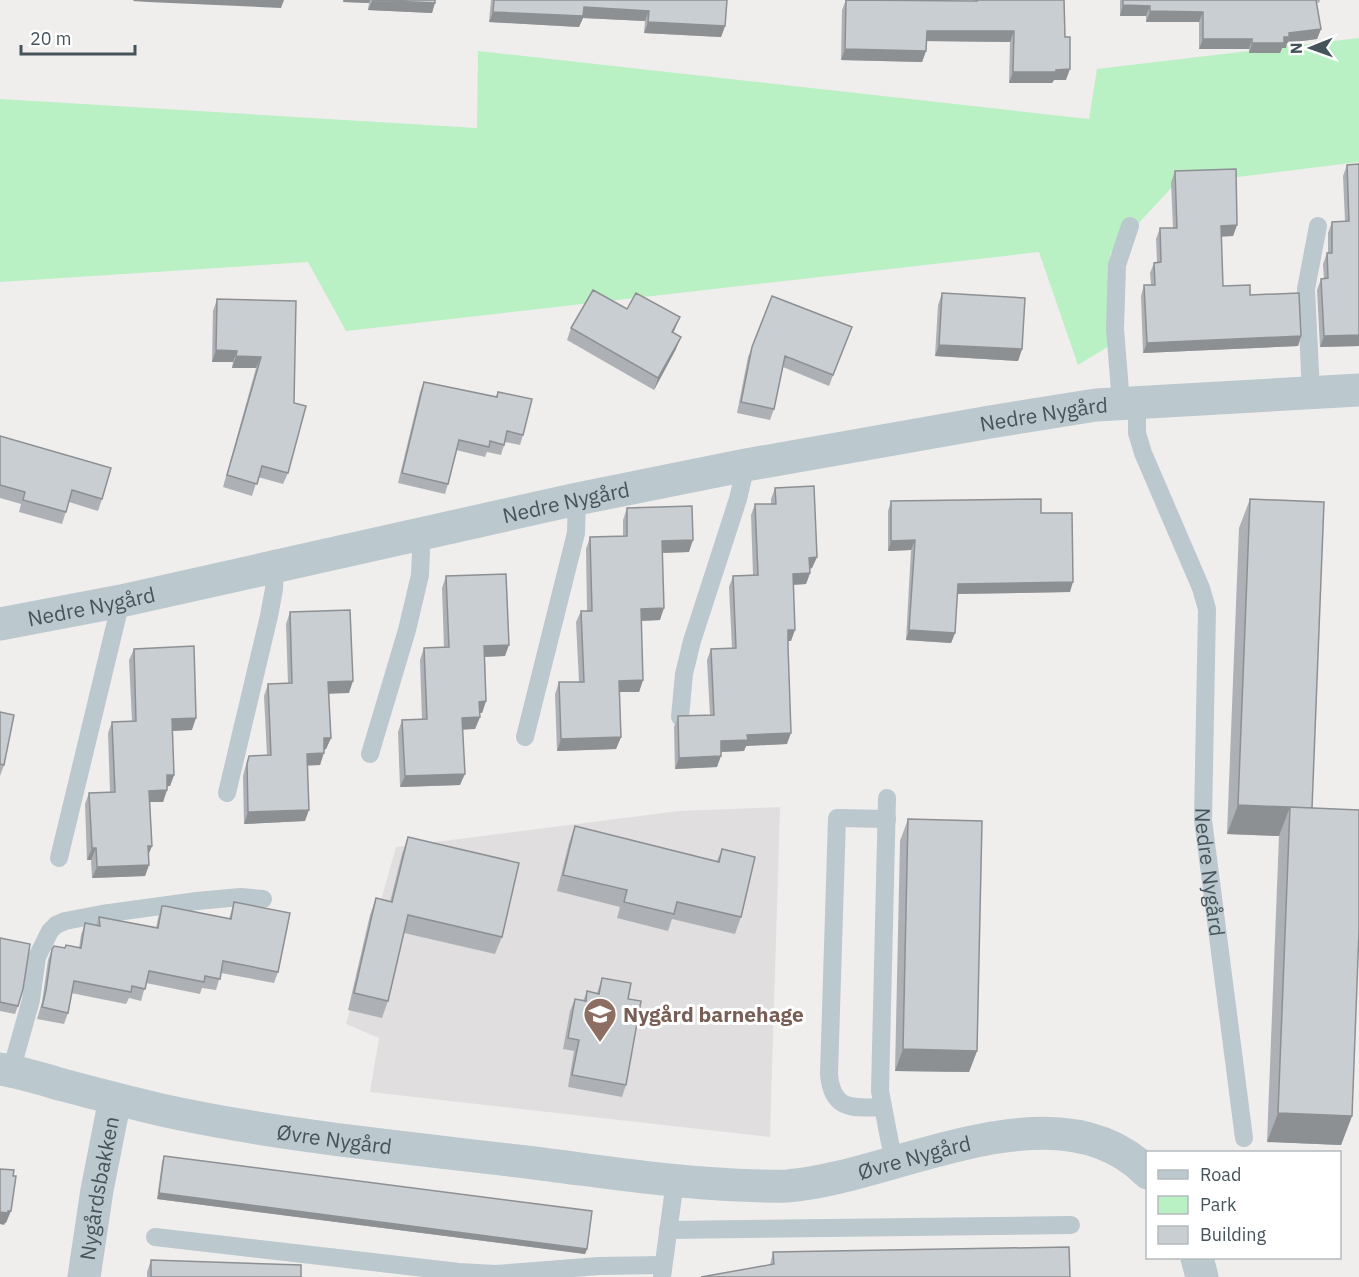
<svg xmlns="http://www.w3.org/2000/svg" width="1359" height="1277" font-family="'IBM Plex Sans',sans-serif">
	<rect width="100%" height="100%" fill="#f0eded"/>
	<path fill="#e1dedf" d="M 780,807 L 770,1137 L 370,1092 L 379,1038 L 346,1024 L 396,847 L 679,811 Z"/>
	<path fill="#b9f0c4" d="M 1359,38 L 1359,162 L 1174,185 L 1110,254 L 1114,343 L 1078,365 L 1039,252 L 346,331 L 308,262 L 0,282 L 0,99 L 477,128 L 478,51 L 1089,119 L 1097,69 Z"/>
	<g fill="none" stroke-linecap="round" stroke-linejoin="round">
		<g stroke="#bbc8cd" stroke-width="18">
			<path d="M 1311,392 L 1306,289 L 1318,226"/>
			<path id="s1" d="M 1137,402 L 1137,433 L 1143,453 L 1201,588 L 1207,609 L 1203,820 L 1244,1138"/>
			<path d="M 1121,403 L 1115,329 L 1117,265 L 1130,226"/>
			<path d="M 680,717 L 684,674 L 692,641 L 738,499 L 746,465"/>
			<path d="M 525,737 L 576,533 L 577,499"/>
			<path d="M 370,754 L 407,630 L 420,575 L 421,551 L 417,535"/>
			<path d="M 227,793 L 269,616 L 274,589 L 275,566"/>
			<path d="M 887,798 L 880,1091 L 890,1143 L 896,1163"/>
			<path d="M 59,858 L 121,601"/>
			<path d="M 11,1071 L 31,1000 L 37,957 L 50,931 L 56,925 L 65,921 L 102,914 L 197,901 L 240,897 L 263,899"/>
			<path d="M 883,1107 C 853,1108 832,1111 829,1074 L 837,818 L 887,819"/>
			<path d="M 668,1230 L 1071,1225"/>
			<path d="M 155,1237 L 459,1272 L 496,1274 L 599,1266 L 663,1265"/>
			<path d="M 662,1277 L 675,1181"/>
		</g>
		<g stroke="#bbc8cd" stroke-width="33">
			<path id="s2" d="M 0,624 L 121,601 L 577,499 L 746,465 L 990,422 L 1096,405 L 1359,390"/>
			<path id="s3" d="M 0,1069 C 21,1072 42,1079 63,1085 C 97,1094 131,1103 166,1111 C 287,1137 411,1148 534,1163 C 591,1170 647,1179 704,1183 C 732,1185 759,1187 787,1186 C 894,1178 1057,1080 1148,1173"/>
			<path d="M 1197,1258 L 1202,1277"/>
			<path id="s4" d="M 84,1277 L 97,1190 L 115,1099"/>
		</g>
	</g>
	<path fill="#adb1b5" d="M 343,0 L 435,0 L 432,13 L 368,10 L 369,3 L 343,2 Z
		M 491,0 L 727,0 L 725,26 L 721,37 L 644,33 L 645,21 L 583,18 L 579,27 L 489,22 Z
		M 846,0 L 973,1 L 973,0 L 1064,0 L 1065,37 L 1066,80 L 1054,80 L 1052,83 L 1009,83 L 1010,42 L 927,41 L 926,51 L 922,62 L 841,60 L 842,10 Z
		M 1120,0 L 1320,0 L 1319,3 L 1316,2 L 1321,29 L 1317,39 L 1287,43 L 1286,48 L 1282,48 L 1280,53 L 1249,53 L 1249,49 L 1199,49 L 1199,22 L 1146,22 L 1146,16 L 1120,16 Z
		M 1347,165 L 1359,346 L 1320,347 L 1317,290 L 1321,279 L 1324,279 L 1323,264 L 1327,253 L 1328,253 L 1328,233 L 1332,222 L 1345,221 L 1343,176 Z
		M 1175,171 L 1237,225 L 1233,236 L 1221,236 L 1223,286 L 1250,295 L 1301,336 L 1298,346 L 1143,353 L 1141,296 L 1144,285 L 1151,285 L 1150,273 L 1154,263 L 1157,262 L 1156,239 L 1160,228 L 1173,228 L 1171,182 Z
		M 942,293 L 1022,349 L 1018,361 L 935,356 L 938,305 Z
		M 772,296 L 852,327 L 829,386 L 783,367 L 774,409 L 770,420 L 737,413 L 748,357 Z
		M 217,299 L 296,301 L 288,473 L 283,484 L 258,477 L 252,496 L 223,487 L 256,368 L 232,368 L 233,362 L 212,362 L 213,311 Z
		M 627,309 L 675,329 L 673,333 L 676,349 L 654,390 L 567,340 L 571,328 Z
		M 424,382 L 496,397 L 498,392 L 523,435 L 520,445 L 505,442 L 501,455 L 487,452 L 485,457 L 456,450 L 448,484 L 445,494 L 398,483 L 420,392 Z
		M 0,436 L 102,499 L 98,511 L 69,502 L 62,524 L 19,512 L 21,504 L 0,498 Z
		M 775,488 L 817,557 L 812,568 L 810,569 L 810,573 L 806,584 L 793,585 L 791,641 L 788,641 L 787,744 L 746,746 L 744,751 L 721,752 L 717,767 L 675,769 L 674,727 L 678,716 L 710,715 L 707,660 L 711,649 L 732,648 L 729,587 L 733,576 L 753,575 L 751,515 L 755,504 L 771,504 L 771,499 Z
		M 1250,499 L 1312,808 L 1352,1116 L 1341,1145 L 1267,1142 L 1279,836 L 1227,834 L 1239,528 Z
		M 891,501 L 1041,513 L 1070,592 L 957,594 L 955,633 L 951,643 L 906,640 L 911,550 L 888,551 L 888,511 Z
		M 627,508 L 689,552 L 662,553 L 660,620 L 641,621 L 643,680 L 639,692 L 619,692 L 621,737 L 616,749 L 557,751 L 555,694 L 559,682 L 579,682 L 576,622 L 581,611 L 587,611 L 586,549 L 590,537 L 623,536 L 623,520 Z
		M 446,576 L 505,656 L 485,657 L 486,701 L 482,713 L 479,713 L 480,717 L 475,729 L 463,729 L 460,785 L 400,787 L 398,732 L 402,720 L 422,720 L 420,660 L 424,648 L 444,648 L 442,588 Z
		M 290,612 L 349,693 L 329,693 L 331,738 L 326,749 L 324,750 L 320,765 L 307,765 L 305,821 L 244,824 L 243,776 L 245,768 L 249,756 L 267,755 L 264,696 L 268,684 L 288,684 L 286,624 Z
		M 134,649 L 192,730 L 172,731 L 174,775 L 170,786 L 167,786 L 167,790 L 163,802 L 150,802 L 152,846 L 148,855 L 149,865 L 145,876 L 92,878 L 91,860 L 87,860 L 85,804 L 89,793 L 110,792 L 108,733 L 112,722 L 132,721 L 129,660 Z
		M 0,712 L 4,765 L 0,776 Z
		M 908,819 L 977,1051 L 969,1072 L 895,1071 L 900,841 Z
		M 575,826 L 717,861 L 722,849 L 741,917 L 735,934 L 672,919 L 668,931 L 617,918 L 620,907 L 557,891 L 569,843 Z
		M 408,837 L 502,937 L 495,954 L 404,933 L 388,1001 L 382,1018 L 348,1010 L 370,915 L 376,898 L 390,902 L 402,854 Z
		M 234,902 L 278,972 L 274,983 L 221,973 L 216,990 L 202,988 L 200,994 L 146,983 L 141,1001 L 129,998 L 126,1004 L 71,993 L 68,1013 L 64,1024 L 37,1019 L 42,1002 L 48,960 L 52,949 L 79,948 L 81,935 L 85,923 L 96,925 L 99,917 L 156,928 L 158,918 L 162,906 L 229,919 Z
		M 0,938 L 18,1006 L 15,1014 L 0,1011 Z
		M 602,978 L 628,999 L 626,1085 L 622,1097 L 568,1087 L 574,1051 L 563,1049 L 570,1011 L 575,999 L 583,1001 L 587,991 L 597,993 Z
		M 164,1156 L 587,1249 L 585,1254 L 157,1199 L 162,1162 Z
		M 773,1252 L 1070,1277 L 770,1265 Z
		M 151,1260 L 301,1277 L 147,1277 L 147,1272 Z"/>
	<path fill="#8d9093" d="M 134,0 L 284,0 L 281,8 L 148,2 L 133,1 Z
		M 344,0 L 370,0 L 369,3 L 343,2 Z
		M 372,1 L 435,3 L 432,13 L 368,10 Z
		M 1123,5 L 1150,6 L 1146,16 L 1120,16 Z
		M 584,7 L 649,11 L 645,21 L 583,18 L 579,27 L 489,22 L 493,12 Z
		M 1150,11 L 1203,12 L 1199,22 L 1146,22 Z
		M 648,22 L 725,26 L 721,37 L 644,33 Z
		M 1321,29 L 1317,39 L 1287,43 L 1286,48 L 1282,48 L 1280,53 L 1249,53 L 1252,43 L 1284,37 L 1289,33 Z
		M 927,31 L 1014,31 L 1010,42 L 923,41 Z
		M 1203,39 L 1252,39 L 1249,49 L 1199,49 Z
		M 845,49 L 926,51 L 922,62 L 841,60 Z
		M 1070,69 L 1066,80 L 1054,80 L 1052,83 L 1009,83 L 1013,72 Z
		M 1237,225 L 1233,236 L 1217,237 L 1221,226 Z
		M 680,317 L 675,329 L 667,344 L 672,332 Z
		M 1359,335 L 1359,346 L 1320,347 L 1324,336 Z
		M 1301,336 L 1298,346 L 1143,353 L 1147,343 Z
		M 681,337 L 676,349 L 654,390 L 658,378 Z
		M 939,345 L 1022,349 L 1018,361 L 935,356 Z
		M 216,350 L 237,351 L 233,362 L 212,362 Z
		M 236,356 L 261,357 L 256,368 L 232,368 Z
		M 693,540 L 689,552 L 658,553 L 662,541 Z
		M 915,540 L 911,550 L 888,551 L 891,541 Z
		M 817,557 L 812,568 L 805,569 L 809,558 Z
		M 810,573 L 806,584 L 789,585 L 793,574 Z
		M 1073,582 L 1070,592 L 954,594 L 958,584 Z
		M 664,608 L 660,620 L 636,621 L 641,609 Z
		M 788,630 L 795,630 L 791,641 L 784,641 Z
		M 909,630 L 955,633 L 951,643 L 906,640 Z
		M 509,645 L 505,656 L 480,657 L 484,646 Z
		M 643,680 L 639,692 L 615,692 L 619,681 Z
		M 353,681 L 349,693 L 324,694 L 328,682 Z
		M 486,701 L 482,713 L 475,713 L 479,702 Z
		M 480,717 L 475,729 L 458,730 L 462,718 Z
		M 196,718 L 192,730 L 168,731 L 172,719 Z
		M 791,733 L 787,744 L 746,746 L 744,751 L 717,752 L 721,741 L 747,735 Z
		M 621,737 L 616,749 L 557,751 L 561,739 Z
		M 324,738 L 331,738 L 326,749 L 319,750 Z
		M 324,753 L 320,765 L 302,766 L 307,754 Z
		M 721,756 L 717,767 L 675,769 L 679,758 Z
		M 465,774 L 460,785 L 400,787 L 405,776 Z
		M 167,775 L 174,775 L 170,786 L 163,787 Z
		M 167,790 L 163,802 L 145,802 L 149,791 Z
		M 1238,805 L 1312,808 L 1290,807 L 1279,836 L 1227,834 Z
		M 309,810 L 305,821 L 244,824 L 248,812 Z
		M 148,846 L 152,846 L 147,858 Z
		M 92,848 L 96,848 L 91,860 L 87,860 Z
		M 149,865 L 145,876 L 92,878 L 97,867 Z
		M 903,1049 L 977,1051 L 969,1072 L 895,1071 Z
		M 1278,1113 L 1352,1116 L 1341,1145 L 1267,1142 Z
		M 159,1193 L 587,1249 L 585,1254 L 157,1199 Z
		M 8,1211 L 11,1211 L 6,1223 L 5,1223 L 4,1225 L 0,1224 L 0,1212 Z"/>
	<path fill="#c9ced2" stroke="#8d9093" stroke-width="1.5" d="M 372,0 L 435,0 L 435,3 Z
		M 494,0 L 727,0 L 725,26 L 648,22 L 649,11 L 584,7 L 583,16 L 493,12 Z
		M 846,0 L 977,1 L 977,0 L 1064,0 L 1065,37 L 1070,37 L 1070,69 L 1056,70 L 1056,72 L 1013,72 L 1014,31 L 927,31 L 926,51 L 845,49 Z
		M 1123,0 L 1316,0 L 1321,29 L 1289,33 L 1289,37 L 1284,37 L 1284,43 L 1252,43 L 1252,39 L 1203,39 L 1203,12 L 1150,11 L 1150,6 L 1123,5 Z
		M 1359,164 L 1359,335 L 1324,336 L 1321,279 L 1328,278 L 1327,253 L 1332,253 L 1332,222 L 1349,221 L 1347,165 Z
		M 1236,169 L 1237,225 L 1221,226 L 1223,286 L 1250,285 L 1250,295 L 1299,293 L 1301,336 L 1147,343 L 1144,285 L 1155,285 L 1154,263 L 1161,262 L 1160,228 L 1177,228 L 1175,171 Z
		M 593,290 L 627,309 L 636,293 L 680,317 L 672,332 L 681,337 L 658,378 L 571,328 Z
		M 942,293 L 1025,298 L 1022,349 L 939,345 Z
		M 772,296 L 852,327 L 833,375 L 785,356 L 774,409 L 741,402 L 752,347 Z
		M 217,299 L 296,301 L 294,403 L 306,406 L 288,473 L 262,466 L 257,484 L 227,475 L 261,357 L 236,356 L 237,351 L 216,350 Z
		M 424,382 L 497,397 L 498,392 L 532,399 L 523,435 L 507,431 L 504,445 L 490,441 L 489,447 L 459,440 L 448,484 L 402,473 Z
		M 0,436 L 111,468 L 102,499 L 72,490 L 66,512 L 23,500 L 25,492 L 0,485 Z
		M 814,486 L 817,557 L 809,558 L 810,573 L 793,574 L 795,630 L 788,630 L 788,646 L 791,733 L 747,735 L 748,740 L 721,741 L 721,756 L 679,758 L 678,716 L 714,715 L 711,649 L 736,648 L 733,576 L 758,575 L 755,504 L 776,504 L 775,488 Z
		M 1041,499 L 1041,513 L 1072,513 L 1073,582 L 958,584 L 955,633 L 909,630 L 915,540 L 891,541 L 891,501 Z
		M 1250,499 L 1324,502 L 1312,808 L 1238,805 Z
		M 692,506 L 693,540 L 662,541 L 664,608 L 641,609 L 643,680 L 619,681 L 621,737 L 561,739 L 559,682 L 584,682 L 581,611 L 592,611 L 590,537 L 627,536 L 627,508 Z
		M 506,574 L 509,645 L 484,646 L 486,701 L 479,702 L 480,717 L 462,718 L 465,774 L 405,776 L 402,720 L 427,719 L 424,648 L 449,647 L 446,576 Z
		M 350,610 L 353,681 L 328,682 L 331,738 L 324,738 L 324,753 L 307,754 L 309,810 L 248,812 L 247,764 L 249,756 L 271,755 L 268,684 L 292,683 L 290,612 Z
		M 194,646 L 196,718 L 172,719 L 174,775 L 167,775 L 167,790 L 149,791 L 152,846 L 148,846 L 149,865 L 97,867 L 96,848 L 92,848 L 89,793 L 115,792 L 112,722 L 136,721 L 134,649 Z
		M 0,712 L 14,715 L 4,765 L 0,764 Z
		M 1290,807 L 1359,810 L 1359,931 L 1352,1116 L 1278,1113 Z
		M 908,819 L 982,821 L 977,1051 L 903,1049 Z
		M 575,826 L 719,862 L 722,849 L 755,857 L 741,917 L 677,902 L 674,914 L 624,902 L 627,890 L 563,875 Z
		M 408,837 L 519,863 L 502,937 L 408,915 L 388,1001 L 354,993 L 376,898 L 392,902 Z
		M 234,902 L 290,913 L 278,972 L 223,961 L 220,979 L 205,976 L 204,982 L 149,971 L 145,989 L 132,986 L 131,992 L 74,981 L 68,1013 L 42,1007 L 46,990 L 52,949 L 54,946 L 65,948 L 66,945 L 81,948 L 85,923 L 100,926 L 99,917 L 158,928 L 162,906 L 165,906 L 231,919 Z
		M 0,938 L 30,944 L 23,989 L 18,1006 L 0,1002 Z
		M 602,978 L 631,983 L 628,999 L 641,1001 L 626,1085 L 572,1075 L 579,1040 L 568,1038 L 575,999 L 586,1001 L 587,991 L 599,994 Z
		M 164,1156 L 592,1211 L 587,1249 L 159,1193 Z
		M 0,1169 L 14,1170 L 13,1176 L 16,1176 L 11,1211 L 8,1211 L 8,1213 L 0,1212 Z
		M 1069,1247 L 1070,1277 L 701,1277 L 774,1264 L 773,1252 Z
		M 151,1260 L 301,1265 L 301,1277 L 151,1277 Z"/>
	<defs>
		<symbol id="school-pin" viewBox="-11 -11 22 30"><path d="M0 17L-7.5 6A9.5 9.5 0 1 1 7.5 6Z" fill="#8d6e63" stroke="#fff"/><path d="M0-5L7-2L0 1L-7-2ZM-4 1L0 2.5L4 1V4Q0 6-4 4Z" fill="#fff"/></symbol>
	</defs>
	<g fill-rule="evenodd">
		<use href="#school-pin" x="581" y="995" width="38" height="52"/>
	</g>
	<g text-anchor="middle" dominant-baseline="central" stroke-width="6" stroke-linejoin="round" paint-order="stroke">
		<g font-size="21" fill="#45545b" stroke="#fff">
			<text stroke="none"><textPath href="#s2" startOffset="1065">Nedre Nygård</textPath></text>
			<text stroke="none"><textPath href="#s2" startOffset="579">Nedre Nygård</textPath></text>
			<text stroke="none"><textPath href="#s2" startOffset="93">Nedre Nygård</textPath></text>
			<text stroke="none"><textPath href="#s1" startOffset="484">Nedre Nygård</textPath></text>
			<text stroke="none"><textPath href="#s3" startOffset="342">Øvre Nygård</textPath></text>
			<text stroke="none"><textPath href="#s3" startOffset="928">Øvre Nygård</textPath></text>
			<text stroke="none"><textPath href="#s4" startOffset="90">Nygårdsbakken</textPath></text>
		</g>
		<g font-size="21" font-weight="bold" fill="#785e54" stroke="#fff" text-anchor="start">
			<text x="623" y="1014">Nygård barnehage</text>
		</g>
	</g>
	<rect x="1146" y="1151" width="195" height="108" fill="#ffffff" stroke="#b5bbbd" stroke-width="1.5"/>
	<rect x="1158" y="1170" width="30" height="9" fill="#bbc8cd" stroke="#b5bbbd" stroke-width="1.5"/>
	<text x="1200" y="1181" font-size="18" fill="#45545b">Road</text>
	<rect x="1158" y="1196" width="30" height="18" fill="#b9f0c4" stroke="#b5bbbd" stroke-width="1.5"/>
	<text x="1200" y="1211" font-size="18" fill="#45545b">Park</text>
	<rect x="1158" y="1226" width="30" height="18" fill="#c9ced2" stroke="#b5bbbd" stroke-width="1.5"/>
	<text x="1200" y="1241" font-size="18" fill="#45545b">Building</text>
	<g transform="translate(1311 48) rotate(269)" stroke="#ffffff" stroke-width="4.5" paint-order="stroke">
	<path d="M0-4.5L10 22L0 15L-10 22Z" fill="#45545b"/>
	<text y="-9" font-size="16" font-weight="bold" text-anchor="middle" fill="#45545b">N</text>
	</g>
	<path d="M21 45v9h114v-9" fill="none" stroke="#45545b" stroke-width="3"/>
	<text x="30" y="45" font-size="18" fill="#45545b" stroke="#ffffff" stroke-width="4.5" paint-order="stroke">20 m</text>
</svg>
